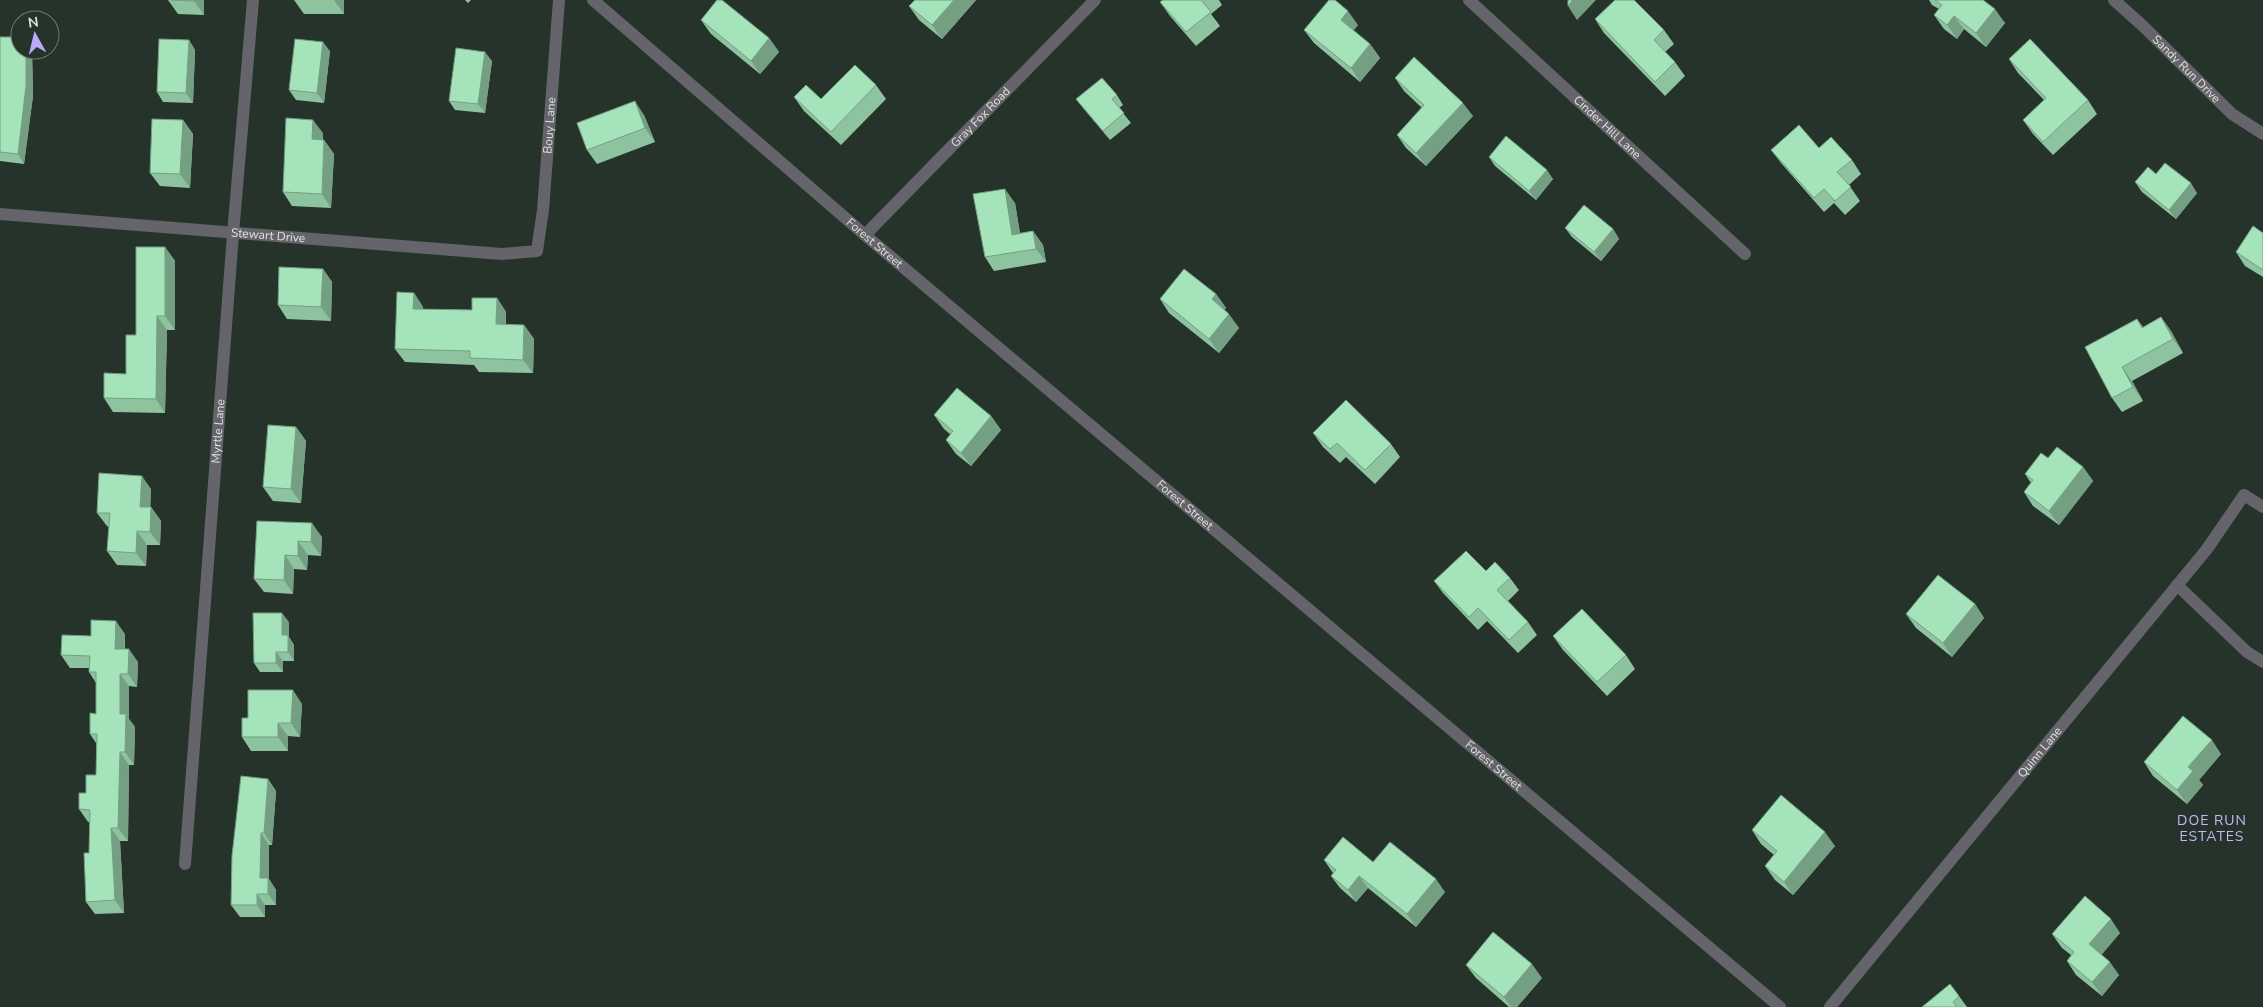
<svg xmlns="http://www.w3.org/2000/svg" width="2263" height="1007" font-family="'Nunito Sans',sans-serif">
	<rect width="100%" height="100%" fill="#25332a"/>
	<g fill="none" stroke-linecap="round" stroke-linejoin="round">
		<g stroke="#65646b" stroke-width="12">
			<path id="s1" d="M 593,0 L 865,235 L 1780,1007"/>
			<path id="s2" d="M 1469,0 L 1745,254"/>
			<path id="s3" d="M 2114,0 L 2143,26 L 2232,114 L 2263,134"/>
			<path id="s4" d="M 0,214 L 502,254 L 537,251 L 543,210 L 559,0"/>
			<path id="s5" d="M 865,235 L 1095,0"/>
			<path d="M 2177,585 L 2247,652 L 2263,662"/>
			<path id="s6" d="M 185,864 L 233,234 L 253,0"/>
			<path id="s7" d="M 1830,1007 L 2207,549 L 2244,495 L 2263,507"/>
		</g>
	</g>
	<path fill="#8ec3a0" d="M 168,0 L 204,0 L 204,15 L 178,14 Z
		M 294,0 L 344,0 L 344,14 L 304,14 Z
		M 465,0 L 471,0 L 468,3 Z
		M 915,0 L 976,0 L 942,39 L 919,20 L 909,6 Z
		M 1163,0 L 1219,0 L 1222,5 L 1211,14 L 1220,26 L 1196,46 L 1170,16 L 1160,2 Z
		M 1929,0 L 1983,0 L 2005,23 L 1986,47 L 1964,29 L 1957,39 L 1944,29 L 1934,15 L 1939,9 L 1932,5 Z
		M 1595,19 L 1664,30 L 1674,44 L 1665,52 L 1675,62 L 1685,76 L 1665,96 L 1604,33 Z
		M 701,20 L 769,38 L 779,52 L 760,74 L 711,34 Z
		M 1358,25 L 1353,30 L 1370,44 L 1380,58 L 1360,82 L 1314,43 L 1304,30 Z
		M 0,37 L 20,50 L 32,50 L 33,96 L 24,164 L 0,161 Z
		M 189,40 L 195,50 L 193,103 L 163,102 L 157,92 Z
		M 330,51 L 324,103 L 296,100 L 289,90 Z
		M 2009,59 L 2088,100 L 2097,114 L 2053,155 L 2033,134 L 2023,120 L 2044,100 L 2018,73 Z
		M 492,61 L 485,113 L 455,110 L 449,101 Z
		M 1395,78 L 1473,116 L 1426,166 L 1406,148 L 1397,135 L 1422,108 L 1404,91 Z
		M 876,85 L 886,99 L 841,145 L 804,111 L 794,97 L 821,99 Z
		M 1117,95 L 1123,105 L 1119,108 L 1131,123 L 1110,140 L 1083,108 L 1076,99 Z
		M 644,115 L 655,142 L 597,164 L 587,150 Z
		M 183,120 L 193,134 L 190,188 L 160,186 L 150,173 Z
		M 323,133 L 323,140 L 324,140 L 334,154 L 331,208 L 292,206 L 283,192 Z
		M 1819,148 L 1852,160 L 1861,174 L 1849,185 L 1860,201 L 1845,215 L 1834,203 L 1824,212 L 1781,163 L 1771,150 Z
		M 1489,157 L 1553,179 L 1536,200 L 1495,166 Z
		M 2156,174 L 2197,193 L 2176,219 L 2142,192 L 2135,182 Z
		M 1015,203 L 1020,233 L 1033,231 L 1043,245 L 1046,262 L 994,271 L 985,257 Z
		M 1565,228 L 1613,229 L 1619,239 L 1601,261 L 1572,237 Z
		M 2263,233 L 2263,277 L 2245,266 L 2236,252 Z
		M 165,247 L 175,261 L 175,330 L 167,330 L 165,413 L 113,412 L 104,398 L 126,374 L 136,335 Z
		M 323,269 L 332,282 L 331,321 L 287,319 L 278,305 Z
		M 414,293 L 423,307 L 423,309 L 472,310 L 497,298 L 506,312 L 506,325 L 524,325 L 534,339 L 533,373 L 479,372 L 474,365 L 405,362 L 395,349 Z
		M 1216,294 L 1226,308 L 1224,310 L 1239,328 L 1219,353 L 1169,313 L 1160,299 Z
		M 2161,317 L 2171,331 L 2183,353 L 2132,381 L 2143,401 L 2122,412 L 2112,398 L 2137,319 L 2143,327 Z
		M 934,415 L 991,416 L 1001,430 L 971,466 L 956,454 L 946,440 L 951,435 L 944,429 Z
		M 296,427 L 306,441 L 301,503 L 273,501 L 263,487 Z
		M 1313,433 L 1391,444 L 1400,457 L 1375,484 L 1346,457 L 1340,463 L 1323,447 Z
		M 2048,458 L 2083,467 L 2093,481 L 2059,525 L 2033,506 L 2024,492 L 2031,483 L 2025,474 Z
		M 151,489 L 150,507 L 151,507 L 161,521 L 160,545 L 147,545 L 146,566 L 117,565 L 107,551 L 109,527 L 107,526 L 97,513 Z
		M 257,521 L 322,537 L 321,556 L 308,555 L 307,570 L 294,569 L 293,594 L 264,592 L 254,579 Z
		M 1486,571 L 1510,578 L 1519,590 L 1508,601 L 1528,622 L 1537,635 L 1518,653 L 1487,621 L 1478,630 L 1443,593 L 1434,581 Z
		M 1975,604 L 1984,618 L 1952,657 L 1916,628 L 1906,614 Z
		M 289,622 L 289,637 L 294,645 L 294,661 L 283,661 L 283,672 L 260,672 L 254,663 Z
		M 125,634 L 125,649 L 138,662 L 137,687 L 129,686 L 129,719 L 135,727 L 134,765 L 129,765 L 128,841 L 120,841 L 124,913 L 95,914 L 86,902 L 89,853 L 90,822 L 88,822 L 79,809 L 86,793 L 96,775 L 96,743 L 90,734 L 96,714 L 96,683 L 89,672 L 89,668 L 70,668 L 61,655 L 91,636 Z
		M 1553,636 L 1626,655 L 1635,669 L 1607,696 L 1563,650 Z
		M 302,704 L 300,737 L 288,736 L 288,751 L 251,751 L 242,737 L 248,718 Z
		M 2221,754 L 2199,780 L 2203,785 L 2187,804 L 2153,776 L 2144,762 Z
		M 268,779 L 276,791 L 272,845 L 269,845 L 269,879 L 276,890 L 276,905 L 265,905 L 265,917 L 240,917 L 231,905 Z
		M 1752,830 L 1835,846 L 1793,895 L 1775,880 L 1765,866 L 1774,855 L 1761,844 Z
		M 1324,860 L 1373,862 L 1445,892 L 1416,927 L 1368,888 L 1356,902 L 1340,888 L 1331,876 L 1333,873 Z
		M 2120,933 L 2101,954 L 2119,975 L 2102,996 L 2076,975 L 2067,961 L 2071,955 L 2062,948 L 2052,934 Z
		M 1466,965 L 1542,978 L 1517,1007 L 1509,1007 L 1476,978 Z
		M 1959,996 L 1967,1007 L 1922,1007 Z"/>
	<path fill="#749f82" d="M 194,0 L 204,0 L 204,15 L 194,1 Z
		M 334,0 L 344,0 L 344,14 Z
		M 954,0 L 976,0 L 942,39 L 932,25 Z
		M 1573,0 L 1596,0 L 1577,20 L 1568,6 Z
		M 1995,9 L 2005,23 L 1986,47 L 1976,33 Z
		M 1348,11 L 1358,25 L 1351,34 L 1341,20 Z
		M 1954,16 L 1964,29 L 1957,39 L 1947,25 Z
		M 769,38 L 779,52 L 760,74 L 751,61 Z
		M 189,40 L 195,50 L 193,103 L 186,93 Z
		M 323,42 L 330,51 L 324,103 L 317,93 Z
		M 1370,44 L 1380,58 L 1360,82 L 1351,68 Z
		M 26,50 L 32,50 L 33,96 L 24,164 L 18,154 Z
		M 485,52 L 492,61 L 485,113 L 478,104 Z
		M 635,101 L 644,115 L 655,142 L 645,128 Z
		M 1463,103 L 1473,116 L 1426,166 L 1416,153 Z
		M 183,120 L 193,134 L 190,188 L 180,174 Z
		M 313,120 L 323,133 L 322,153 L 312,139 Z
		M 324,140 L 334,154 L 331,208 L 322,194 Z
		M 1547,170 L 1553,179 L 1536,200 L 1529,191 Z
		M 2191,183 L 2197,193 L 2176,219 L 2169,210 Z
		M 1005,189 L 1015,203 L 1022,248 L 1012,235 Z
		M 1613,229 L 1619,239 L 1601,261 L 1594,252 Z
		M 1033,231 L 1043,245 L 1046,262 L 1036,249 Z
		M 165,247 L 175,261 L 175,330 L 165,316 Z
		M 323,269 L 332,282 L 331,321 L 321,307 Z
		M 414,293 L 423,307 L 423,323 L 413,309 Z
		M 1216,294 L 1226,308 L 1221,313 L 1212,299 Z
		M 497,298 L 506,312 L 505,338 L 496,324 Z
		M 1229,314 L 1239,328 L 1219,353 L 1209,339 Z
		M 157,316 L 167,330 L 165,413 L 156,399 Z
		M 2161,317 L 2171,331 L 2183,353 L 2173,339 Z
		M 524,325 L 534,339 L 533,373 L 523,360 Z
		M 2122,367 L 2132,381 L 2143,401 L 2133,387 Z
		M 991,416 L 1001,430 L 971,466 L 961,453 Z
		M 296,427 L 306,441 L 301,503 L 291,489 Z
		M 2083,467 L 2093,481 L 2059,525 L 2049,511 Z
		M 142,476 L 151,489 L 150,520 L 140,507 Z
		M 151,507 L 161,521 L 160,545 L 150,532 Z
		M 312,523 L 322,537 L 321,556 L 311,542 Z
		M 137,531 L 147,545 L 146,566 L 136,553 Z
		M 298,541 L 308,555 L 307,570 L 298,556 Z
		M 285,555 L 294,569 L 293,594 L 284,580 Z
		M 1975,604 L 1984,618 L 1952,657 L 1943,643 Z
		M 282,613 L 289,622 L 289,637 L 294,645 L 294,661 L 288,652 L 282,635 Z
		M 116,621 L 125,634 L 124,662 L 115,649 Z
		M 129,649 L 138,662 L 137,687 L 128,674 Z
		M 276,652 L 283,661 L 283,672 L 276,663 Z
		M 120,674 L 129,686 L 129,719 L 135,727 L 134,765 L 125,752 L 120,714 Z
		M 293,690 L 302,704 L 300,737 L 291,723 Z
		M 278,723 L 288,736 L 288,751 L 278,737 Z
		M 2212,740 L 2221,754 L 2199,780 L 2203,785 L 2187,804 L 2177,790 L 2188,767 Z
		M 120,752 L 129,765 L 128,841 L 118,828 Z
		M 268,779 L 276,791 L 272,845 L 264,833 Z
		M 111,828 L 120,841 L 124,913 L 115,900 Z
		M 1825,832 L 1835,846 L 1793,895 L 1784,882 Z
		M 261,833 L 269,845 L 269,879 L 276,890 L 276,905 L 268,894 L 260,878 Z
		M 1359,876 L 1368,888 L 1356,902 L 1348,890 Z
		M 1436,879 L 1445,892 L 1416,927 L 1407,914 Z
		M 257,894 L 265,905 L 265,917 L 257,905 Z
		M 2111,919 L 2120,933 L 2099,958 L 2089,944 Z
		M 2110,962 L 2119,975 L 2102,996 L 2092,982 Z
		M 1532,964 L 1542,978 L 1517,1007 L 1511,1007 L 1504,997 Z"/>
	<path fill="#a5e3ba" stroke="#749f82" d="M 171,0 L 194,0 L 194,1 Z
		M 717,0 L 722,0 L 769,38 L 751,61 L 701,20 Z
		M 915,0 L 954,0 L 932,25 L 909,6 Z
		M 1163,0 L 1201,0 L 1211,12 L 1186,32 L 1160,2 Z
		M 1329,0 L 1335,0 L 1348,11 L 1341,20 L 1370,44 L 1351,68 L 1304,30 Z
		M 1568,0 L 1573,0 L 1568,6 Z
		M 1615,0 L 1634,0 L 1664,30 L 1654,40 L 1675,62 L 1655,82 L 1595,19 Z
		M 1935,0 L 1983,0 L 1995,9 L 1976,33 L 1954,16 L 1947,25 L 1934,15 L 1942,5 Z
		M 0,37 L 20,37 L 20,50 L 26,50 L 26,86 L 18,154 L 0,152 Z
		M 159,39 L 189,40 L 186,93 L 157,92 Z
		M 295,39 L 323,42 L 317,93 L 289,90 Z
		M 2030,39 L 2088,100 L 2043,142 L 2023,120 L 2046,98 L 2009,59 Z
		M 456,48 L 485,52 L 478,104 L 449,101 Z
		M 1414,57 L 1463,103 L 1416,153 L 1397,135 L 1424,105 L 1395,78 Z
		M 855,65 L 876,85 L 831,132 L 794,97 L 806,85 L 821,99 Z
		M 1102,78 L 1117,95 L 1112,99 L 1124,113 L 1103,131 L 1076,99 Z
		M 635,101 L 645,128 L 587,150 L 577,123 Z
		M 286,118 L 313,120 L 312,139 L 324,140 L 322,194 L 283,192 Z
		M 152,119 L 183,120 L 180,174 L 150,173 Z
		M 1799,125 L 1819,148 L 1831,137 L 1852,160 L 1837,172 L 1851,187 L 1835,201 L 1824,189 L 1814,198 L 1771,150 Z
		M 1506,136 L 1547,170 L 1529,191 L 1489,157 Z
		M 2165,163 L 2191,183 L 2169,210 L 2135,182 L 2148,167 L 2156,174 Z
		M 1005,189 L 1012,235 L 1033,231 L 1036,249 L 985,257 L 973,194 Z
		M 1584,205 L 1613,229 L 1594,252 L 1565,228 Z
		M 2253,226 L 2263,233 L 2263,270 L 2236,252 Z
		M 136,247 L 165,247 L 165,316 L 157,316 L 156,399 L 104,398 L 104,373 L 126,374 L 126,335 L 136,335 Z
		M 279,267 L 323,269 L 321,307 L 278,305 Z
		M 1184,269 L 1216,294 L 1212,299 L 1229,314 L 1209,339 L 1160,299 Z
		M 397,292 L 414,293 L 413,309 L 472,310 L 472,298 L 497,298 L 496,324 L 524,325 L 523,360 L 470,358 L 470,351 L 395,349 Z
		M 2161,317 L 2173,339 L 2122,367 L 2133,387 L 2112,398 L 2085,347 L 2137,319 L 2142,328 Z
		M 957,388 L 991,416 L 961,453 L 946,440 L 953,431 L 934,415 Z
		M 1346,400 L 1391,444 L 1365,470 L 1337,443 L 1330,449 L 1313,433 Z
		M 268,425 L 296,427 L 291,489 L 263,487 Z
		M 2057,447 L 2083,467 L 2049,511 L 2024,492 L 2033,480 L 2025,474 L 2041,453 L 2048,458 Z
		M 99,473 L 142,476 L 140,507 L 151,507 L 150,532 L 137,531 L 136,553 L 107,551 L 110,513 L 97,513 Z
		M 257,521 L 312,523 L 311,542 L 298,541 L 298,556 L 285,555 L 284,580 L 254,579 Z
		M 1466,551 L 1486,571 L 1495,562 L 1510,578 L 1497,590 L 1528,622 L 1509,640 L 1478,608 L 1469,617 L 1434,581 Z
		M 1938,575 L 1975,604 L 1943,643 L 1906,614 Z
		M 1582,609 L 1626,655 L 1597,682 L 1553,636 Z
		M 253,613 L 282,613 L 282,635 L 288,635 L 288,652 L 276,652 L 276,663 L 254,663 Z
		M 91,620 L 116,621 L 115,649 L 129,649 L 128,674 L 120,674 L 120,714 L 126,714 L 125,752 L 120,752 L 118,828 L 111,828 L 115,900 L 86,902 L 84,853 L 89,853 L 90,810 L 79,809 L 79,793 L 86,793 L 86,775 L 96,775 L 97,734 L 90,734 L 90,713 L 96,714 L 96,672 L 89,672 L 90,656 L 61,655 L 62,635 L 91,636 Z
		M 248,690 L 293,690 L 291,723 L 278,723 L 278,737 L 242,737 L 242,718 L 248,718 Z
		M 2183,716 L 2212,740 L 2188,767 L 2193,771 L 2177,790 L 2144,762 Z
		M 241,776 L 268,779 L 264,833 L 261,833 L 260,878 L 268,878 L 268,894 L 257,894 L 257,905 L 231,905 L 232,856 Z
		M 1781,795 L 1825,832 L 1784,882 L 1765,866 L 1777,851 L 1752,830 Z
		M 1343,837 L 1373,862 L 1390,842 L 1436,879 L 1407,914 L 1359,876 L 1348,890 L 1331,876 L 1336,870 L 1324,860 Z
		M 2085,896 L 2111,919 L 2089,944 L 2110,962 L 2092,982 L 2067,961 L 2074,952 L 2052,934 Z
		M 1493,932 L 1532,964 L 1504,997 L 1466,965 Z
		M 1950,984 L 1959,996 L 1953,1002 L 1957,1007 L 1922,1007 Z"/>
	<g text-anchor="middle" dominant-baseline="central" stroke-width="5" stroke-linejoin="round" paint-order="stroke">
		<g font-size="12" fill="#dce5df" stroke="#25332a">
			<text stroke="none"><textPath href="#s3" startOffset="100">Sandy Run Drive</textPath></text>
			<text stroke="none"><textPath href="#s5" startOffset="165">Gray Fox Road</textPath></text>
			<text stroke="none"><textPath href="#s4" startOffset="665">Bouy Lane</textPath></text>
			<text stroke="none"><textPath href="#s2" startOffset="188">Cinder Hill Lane</textPath></text>
			<text stroke="none"><textPath href="#s4" startOffset="269">Stewart Drive</textPath></text>
			<text stroke="none"><textPath href="#s1" startOffset="372">Forest Street</textPath></text>
			<text stroke="none"><textPath href="#s6" startOffset="434">Myrtle Lane</textPath></text>
			<text stroke="none"><textPath href="#s1" startOffset="778">Forest Street</textPath></text>
			<text stroke="none"><textPath href="#s7" startOffset="330">Quinn Lane</textPath></text>
			<text stroke="none"><textPath href="#s1" startOffset="1182">Forest Street</textPath></text>
		</g>
		<g font-size="14" letter-spacing="1" fill="#c4b7fe" stroke="#25332a">
			<text x="2212" y="820">DOE RUN<tspan x="2212" dy="16">ESTATES</tspan></text>
		</g>
	</g>
	<g transform="translate(35 35) rotate(352)"><circle r="24" fill="#25332a" stroke="#6e7a72"/>
	<path d="M0-4L9 19L0 12L-9 19Z" fill="#b9aaf7"/>
	<text y="-8" font-size="14" font-weight="bold" text-anchor="middle" fill="#dce5df">N</text>
	</g>
</svg>
